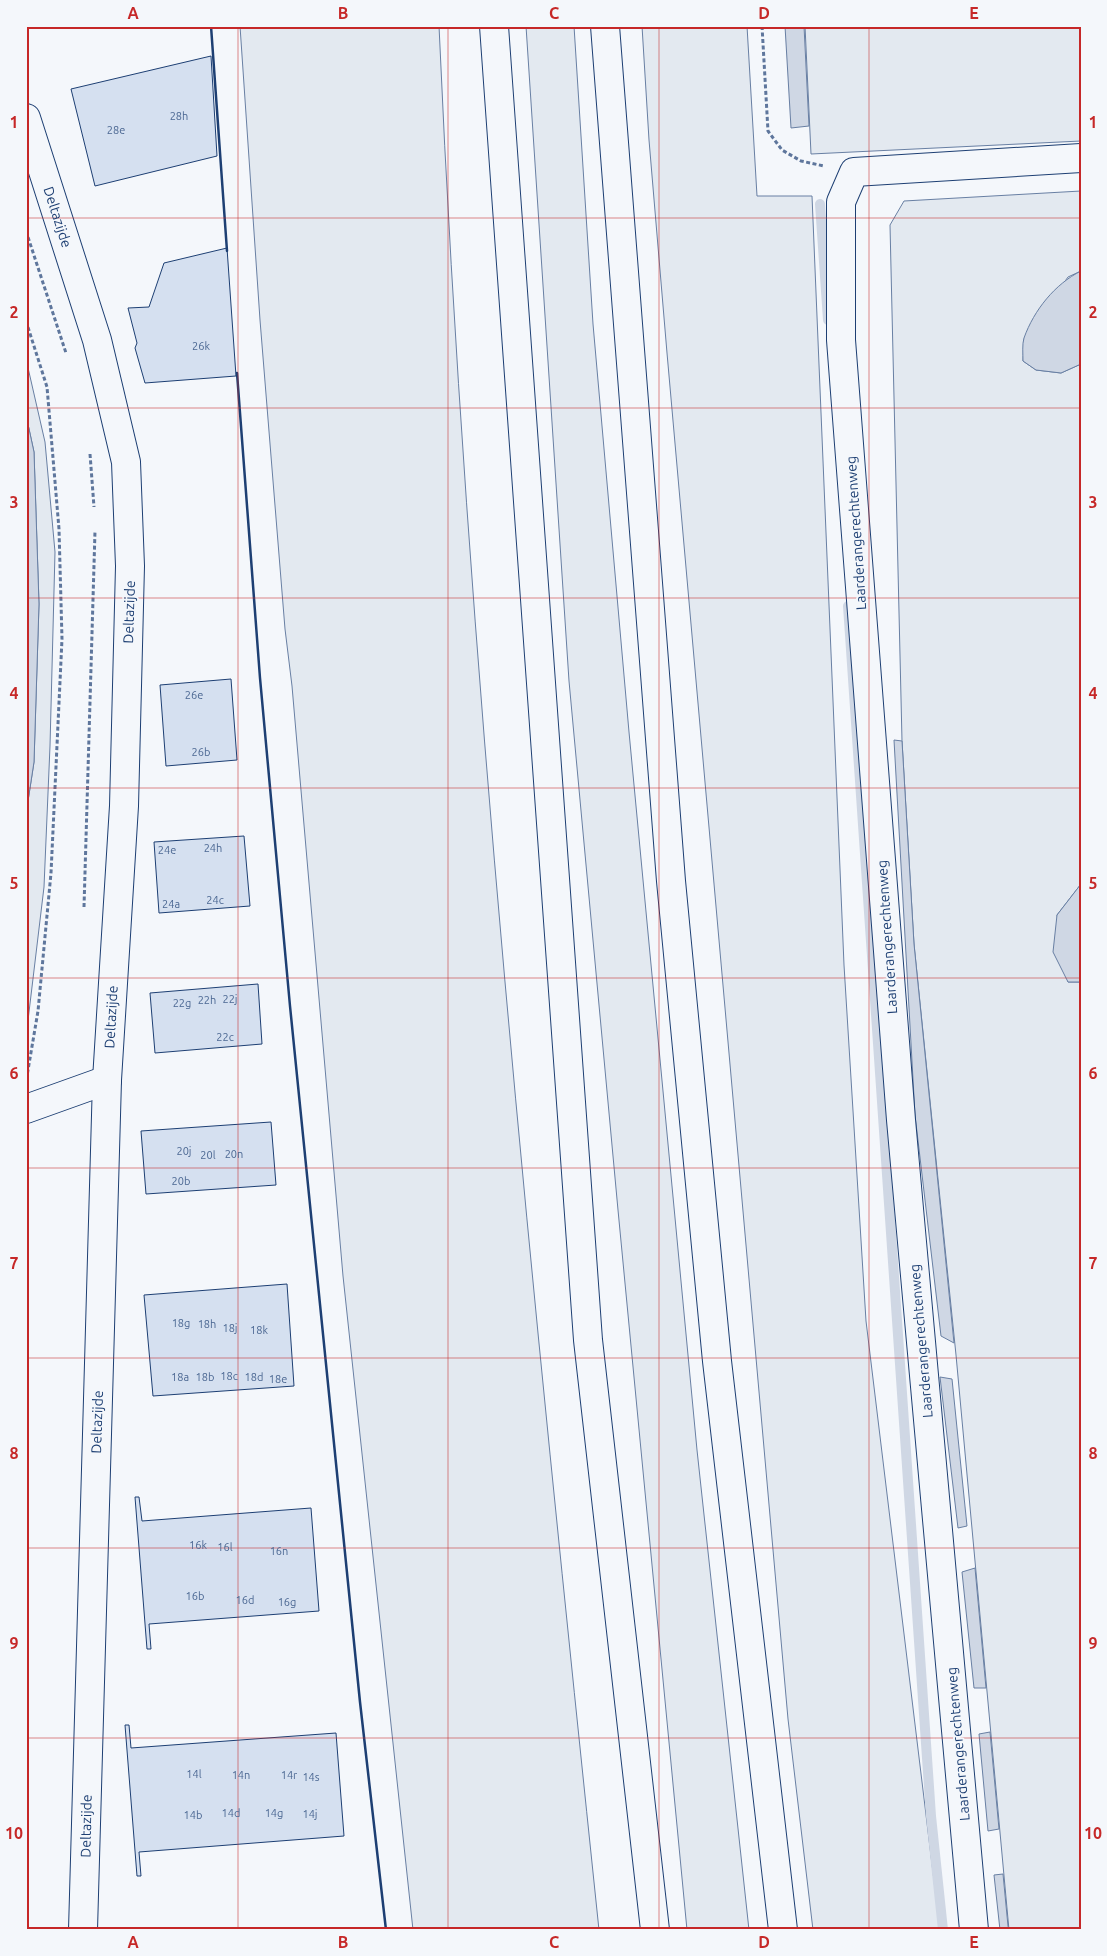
<svg xmlns="http://www.w3.org/2000/svg" width="1107" height="1956" font-family="Ubuntu,sans-serif">
	<rect width="100%" height="100%" fill="#f4f7fb"/>
	<path fill="#e3e9f0" stroke="#687fa3" d="M 240,26 L 439,26 C 467,662 533,1297 599,1930 L 413,1930 L 343,1276 L 292,686 L 285,629 L 260,320 Z
		M 526,26 L 574,26 L 593,324 L 629,732 L 697,1450 L 749,1930 L 687,1930 L 618,1210 L 569,681 Z
		M 642,26 L 747,26 L 757,196 L 812,196 L 844,965 L 866,1321 L 940,1930 L 813,1930 L 788,1719 L 667,353 L 649,140 Z
		M 805,26 L 1081,26 L 1081,141 L 811,154 Z
		M 1081,191 L 1081,271 L 1068,277 L 1024,339 L 1023,361 L 1036,370 L 1061,373 L 1081,364 L 1081,884 L 1057,915 L 1068,982 L 1081,982 L 1081,1930 L 1009,1930 L 956,1355 L 914,944 L 902,741 L 890,225 L 904,201 Z
		M 26,359 L 45,442 L 55,552 L 50,746 L 44,887 L 26,1037 L 26,814 L 34,762 L 39,604 L 34,452 L 26,415 Z"/>
	<path fill="#cfd7e4" stroke="#687fa3" d="M 785,26 L 804,26 L 809,126 L 791,128 Z
		M 1081,271 L 1081,364 L 1061,373 L 1036,370 L 1023,361 C 1023,354 1022,344 1024,338 C 1034,310 1055,284 1081,271 Z
		M 26,415 L 34,452 L 39,604 L 34,762 L 26,814 Z
		M 894,740 L 902,741 L 914,944 L 954,1343 L 941,1336 L 915,1115 Z
		M 1081,884 L 1081,982 L 1068,982 L 1053,952 L 1057,915 Z
		M 940,1377 L 952,1379 L 967,1526 L 958,1528 Z
		M 975,1568 L 986,1688 L 974,1688 L 962,1572 Z
		M 990,1732 L 999,1829 L 988,1831 L 979,1734 Z
		M 1003,1874 L 1008,1926 L 1009,1930 L 1000,1930 L 994,1875 Z"/>
	<g fill="none" stroke-linecap="round" stroke-linejoin="round">
		<path stroke="#cfd7e4" stroke-width="10" d="M 820,204 L 828,320
			M 848,606 L 931,1816 L 943,1930"/>
	</g>
	<path fill="#d5e0f0" stroke="#1d3f73" d="M 211,56 L 217,156 L 95,186 L 71,89 Z
		M 227,248 L 236,376 L 145,383 L 135,348 L 137,343 L 128,308 L 149,307 L 164,263 Z
		M 231,679 L 237,760 L 166,766 L 160,685 Z
		M 244,836 L 250,906 L 159,913 L 154,842 Z
		M 258,984 L 262,1044 L 155,1053 L 150,993 Z
		M 271,1122 L 276,1185 L 146,1194 L 141,1131 Z
		M 287,1284 L 294,1386 L 153,1396 L 144,1295 Z
		M 135,1497 L 139,1497 L 142,1521 L 311,1508 L 319,1611 L 149,1624 L 151,1649 L 147,1649 Z
		M 125,1725 L 129,1725 L 131,1748 L 336,1733 L 344,1836 L 139,1852 L 141,1876 L 137,1876 Z"/>
	<g fill="none" stroke-linecap="round" stroke-linejoin="round">
		<defs>
			<g id="minor">
				<path id="s1" d="M 26,118 L 97,340 L 126,462 L 130,566 L 124,806 L 107,1080 L 83,1930"/>
				<path d="M 26,1109 L 107,1080"/>
				<path d="M 974,1930 L 901,1120 L 841,340 L 841,202 L 854,172 L 1081,158"/>
			</g>
			<path id="highway" d="M 494,26 L 588,1340 L 655,1930
				M 605,26 L 671,881 L 717,1361 L 783,1930"/>
		</defs>
		<use href="#minor" stroke="#1d3f73" stroke-width="30"/>
		<use href="#highway" stroke="#1d3f73" stroke-width="30"/>
		<path stroke="#5e769c" stroke-width="3" stroke-dasharray="4 2.5" stroke-linecap="butt" d="M 762,26 L 768,131 L 782,150 L 801,161 L 824,166
			M 26,231 L 66,353
			M 26,321 L 47,387 L 59,529 L 62,639 L 51,873 L 38,1011 L 27,1076
			M 90,454 L 94,507
			M 84,907 L 95,531"/>
		<use href="#minor" stroke="#f4f7fb" stroke-width="28"/>
		<use href="#highway" stroke="#f4f7fb" stroke-width="28"/>
		<path stroke="#1d3f73" stroke-width="2.5" d="M 211,26 L 227,251
			M 237,373 L 260,678 L 290,1006 L 360,1702 L 386,1930"/>
	</g>
	<path fill="none" stroke="#c62828" stroke-width="1" stroke-opacity="0.55" d="M 238,26 L 238,1930M 448,26 L 448,1930M 659,26 L 659,1930M 869,26 L 869,1930M 26,218 L 1081,218M 26,408 L 1081,408M 26,598 L 1081,598M 26,788 L 1081,788M 26,978 L 1081,978M 26,1168 L 1081,1168M 26,1358 L 1081,1358M 26,1548 L 1081,1548M 26,1738 L 1081,1738"/>
	<g text-anchor="middle" dominant-baseline="central" stroke-width="4" stroke-linejoin="round" paint-order="stroke">
		<g font-size="11" fill="#4b6792">
			<text x="179" y="116">28h</text>
			<text x="116" y="130">28e</text>
			<text x="201" y="346">26k</text>
			<text x="194" y="695">26e</text>
			<text x="201" y="752">26b</text>
			<text x="213" y="848">24h</text>
			<text x="167" y="850">24e</text>
			<text x="215" y="900">24c</text>
			<text x="171" y="904">24a</text>
			<text x="230" y="999">22j</text>
			<text x="207" y="1000">22h</text>
			<text x="182" y="1003">22g</text>
			<text x="225" y="1037">22c</text>
			<text x="184" y="1151">20j</text>
			<text x="234" y="1154">20n</text>
			<text x="208" y="1155">20l</text>
			<text x="181" y="1181">20b</text>
			<text x="181" y="1323">18g</text>
			<text x="207" y="1324">18h</text>
			<text x="230" y="1328">18j</text>
			<text x="259" y="1330">18k</text>
			<text x="229" y="1376">18c</text>
			<text x="180" y="1377">18a</text>
			<text x="205" y="1377">18b</text>
			<text x="254" y="1377">18d</text>
			<text x="278" y="1379">18e</text>
			<text x="198" y="1545">16k</text>
			<text x="225" y="1547">16l</text>
			<text x="279" y="1551">16n</text>
			<text x="195" y="1596">16b</text>
			<text x="245" y="1600">16d</text>
			<text x="287" y="1602">16g</text>
			<text x="194" y="1774">14l</text>
			<text x="241" y="1775">14n</text>
			<text x="289" y="1775">14r</text>
			<text x="311" y="1777">14s</text>
			<text x="231" y="1813">14d</text>
			<text x="274" y="1813">14g</text>
			<text x="310" y="1814">14j</text>
			<text x="193" y="1815">14b</text>
		</g>
		<g font-size="14" fill="#1d3f73" stroke="#f4f7fb">
			<text stroke="none"><textPath href="#s1" startOffset="104">Deltazijde</textPath></text>
			<text transform="translate(856 533) rotate(-94)">Laarderangerechtenweg</text>
			<text transform="translate(129 612) rotate(-88)">Deltazijde</text>
			<text transform="translate(887 937) rotate(-94)">Laarderangerechtenweg</text>
			<text transform="translate(111 1017) rotate(-87)">Deltazijde</text>
			<text transform="translate(921 1341) rotate(-95)">Laarderangerechtenweg</text>
			<text transform="translate(97 1422) rotate(-88)">Deltazijde</text>
			<text transform="translate(958 1744) rotate(-95)">Laarderangerechtenweg</text>
			<text transform="translate(86 1826) rotate(-89)">Deltazijde</text>
		</g>
	</g>
	<rect width="1107" height="1956" fill="none" stroke="#f4f7fb" stroke-width="55"/>
	<rect x="28" y="28" width="1052" height="1900" fill="none" stroke="#c62828" stroke-width="2"/>
	<g font-size="16" text-anchor="middle" font-weight="bold" fill="#c62828">
		<text x="133" y="19">A</text>
		<text x="343" y="19">B</text>
		<text x="554" y="19">C</text>
		<text x="764" y="19">D</text>
		<text x="974" y="19">E</text>
		<text x="14" y="128">1</text>
		<text x="1093" y="128">1</text>
		<text x="14" y="318">2</text>
		<text x="1093" y="318">2</text>
		<text x="14" y="508">3</text>
		<text x="1093" y="508">3</text>
		<text x="14" y="699">4</text>
		<text x="1093" y="699">4</text>
		<text x="14" y="889">5</text>
		<text x="1093" y="889">5</text>
		<text x="14" y="1079">6</text>
		<text x="1093" y="1079">6</text>
		<text x="14" y="1269">7</text>
		<text x="1093" y="1269">7</text>
		<text x="14" y="1459">8</text>
		<text x="1093" y="1459">8</text>
		<text x="14" y="1649">9</text>
		<text x="1093" y="1649">9</text>
		<text x="14" y="1839">10</text>
		<text x="1093" y="1839">10</text>
		<text x="133" y="1948">A</text>
		<text x="343" y="1948">B</text>
		<text x="554" y="1948">C</text>
		<text x="764" y="1948">D</text>
		<text x="974" y="1948">E</text>
	</g>
</svg>
